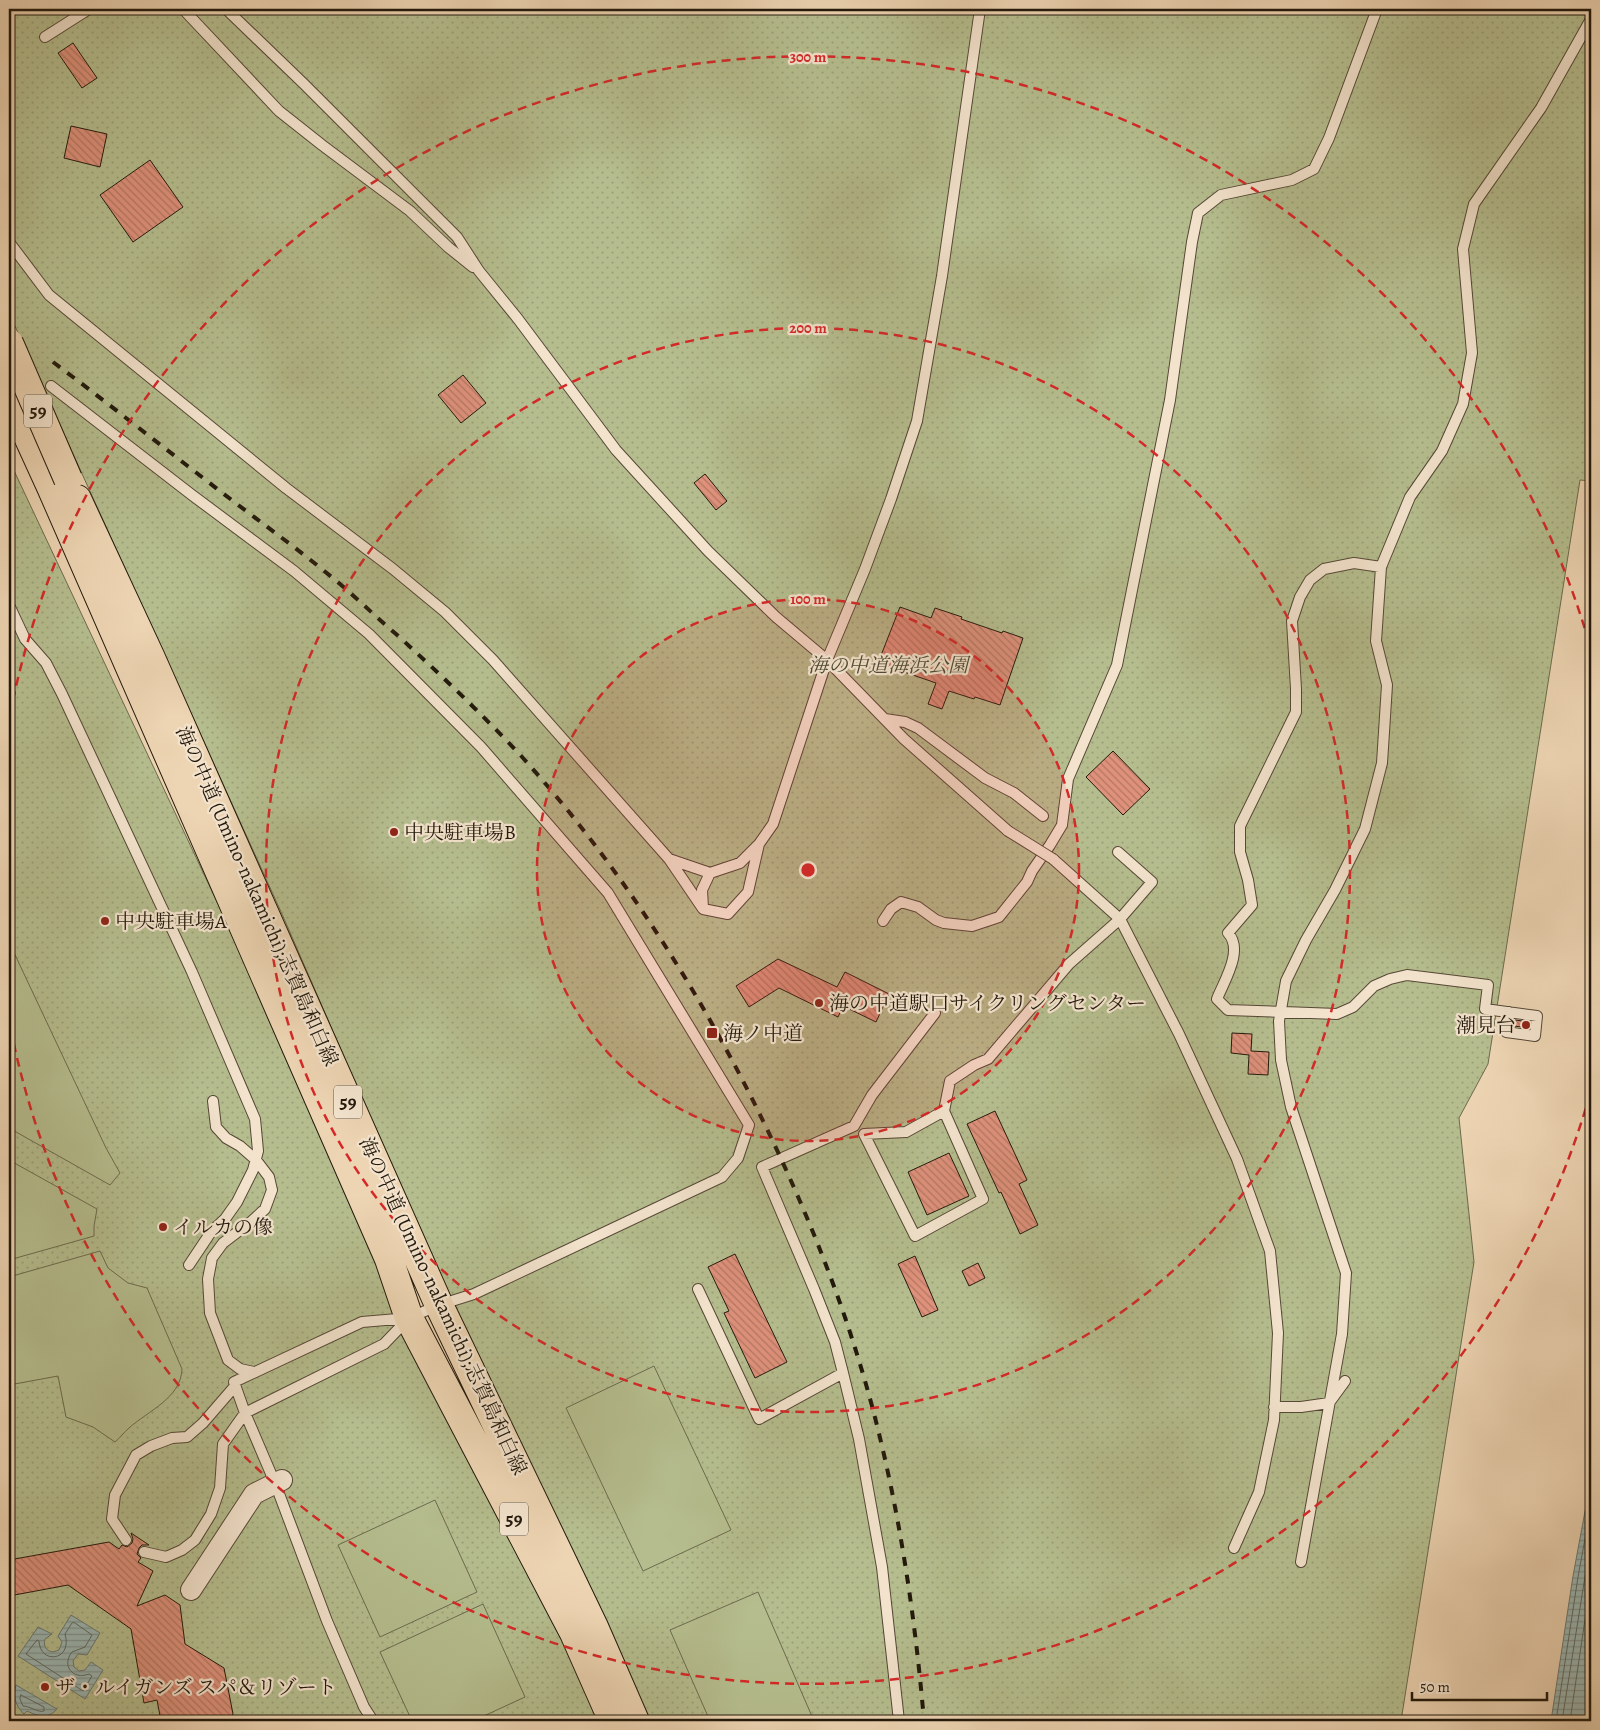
<svg xmlns="http://www.w3.org/2000/svg" width="1600" height="1730" font-family="Alegreya,'Noto Serif JP',serif">
	<defs>
		<pattern id="park-dots" width="8" height="8" patternUnits="userSpaceOnUse" patternTransform="scale(1.25)"><rect width="8" height="8" fill="#b5bd8e"/><path d="M2 2h.1M6 6h.1" fill="none" stroke="#9ba279" stroke-width="1.8" stroke-linecap="round"/></pattern>
		<pattern id="water-rules" width="6" height="5" patternUnits="userSpaceOnUse" patternTransform="scale(1.25)"><rect width="6" height="5" fill="#9bb7b4"/><path d="M0 2.5h6" fill="none" stroke="#7e9491"/></pattern>
		<pattern id="building-back-hatch" width="6" height="6" patternUnits="userSpaceOnUse" patternTransform="scale(1.25)"><rect width="6" height="6" fill="#de917b"/><path d="M-1 5l2 2M0 0l6 6M5-1l2 2" fill="none" stroke="#b47663"/></pattern>
	</defs>
	<rect width="100%" height="100%" fill="#edd4b2"/>
	<filter id="stains"><feTurbulence type="fractalNoise" baseFrequency=".004" numOctaves="4"/><feColorMatrix values="0 0 0 0 .2 0 0 0 0 .09 0 0 0 0 .02 0 0 0 .5 -.17"/></filter>
	<radialGradient id="worn" r=".72"><stop offset=".6" stop-color="#630" stop-opacity="0"/><stop offset="1" stop-color="#630" stop-opacity=".3"/></radialGradient>
	<path fill="url(#park-dots)" stroke="#6c6b4d" d="M 9,9 L 1591,9 L 1591,481 L 1580,480 L 1488,1064 L 1459,1118 L 1474,1262 L 1401,1721 L 647,1721 L 472,1351 L 282,914 L 9,313 Z
		M 9,460 L 522,1550 L 606,1721 L 9,1721 Z"/>
	<path fill="#b5bd8e" stroke="#6c6b4d" d="M 9,942 L 106,1148 L 120,1173 L 110,1185 L 9,1128 Z
		M 9,1160 L 97,1209 L 94,1226 L 94,1236 L 9,1260 Z
		M 100,1251 L 108,1268 L 128,1283 L 147,1288 L 182,1369 C 181,1398 148,1411 129,1428 C 124,1432 120,1438 115,1442 L 93,1427 L 66,1417 L 58,1376 L 9,1385 L 9,1277 Z
		M 654,1366 L 731,1530 L 643,1571 L 566,1408 Z
		M 435,1500 L 477,1592 L 380,1637 L 338,1545 Z
		M 758,1592 L 814,1721 L 710,1721 L 670,1630 Z
		M 483,1604 L 525,1697 L 473,1721 L 412,1721 L 380,1652 Z"/>
	<path fill="url(#water-rules)" stroke="#6b7871" d="M 1591,1479 L 1591,1721 L 1551,1721 L 1573,1576 Z
		M 71,1615 L 100,1633 L 87,1655 L 78,1654 L 73,1661 L 74,1667 L 79,1671 L 85,1670 L 91,1662 L 103,1670 L 85,1699 L 18,1656 L 38,1627 L 52,1634 L 45,1639 C 43,1646 46,1651 53,1652 L 59,1650 L 62,1642 L 58,1636 Z
		M 16,1685 L 57,1709 C 47,1720 38,1716 27,1711 L 24,1714 C 15,1705 13,1697 16,1685 Z"/>
	<g fill="none" stroke-linecap="round" stroke-linejoin="round">
		<path stroke="#5e6860" stroke-width="1" d="M 75,1623 L 92,1635 L 85,1647 L 72,1652 C 61,1666 73,1680 89,1674 L 92,1676 L 83,1691 L 26,1654 L 37,1640 L 39,1641 C 40,1665 73,1661 65,1634 L 72,1623 Z
			M 21,1695 L 44,1707 L 44,1711 C 38,1713 30,1706 23,1706 L 20,1699 Z
			M 1556,1721 L 1578,1577 L 1591,1506
			M 1562,1721 L 1591,1539
			M 1570,1721 L 1591,1579"/>
	</g>
	<path fill="url(#building-back-hatch)" stroke="#22190c" d="M 73,43 L 97,78 L 82,88 L 58,53 Z
		M 71,126 L 107,134 L 100,167 L 64,158 Z
		M 150,160 L 183,207 L 133,242 L 100,195 Z
		M 463,375 L 486,403 L 461,423 L 438,395 Z
		M 705,474 L 727,501 L 716,510 L 694,483 Z
		M 900,607 L 931,618 L 935,608 L 962,617 L 961,619 L 1002,633 L 1003,631 L 1023,638 L 1000,705 L 975,697 L 974,699 L 949,691 L 942,709 L 928,704 L 936,683 L 878,663 Z
		M 1113,751 L 1150,789 L 1123,815 L 1086,777 Z
		M 778,959 L 837,987 L 845,972 L 889,994 L 876,1022 L 843,1006 L 838,1017 L 779,988 L 749,1007 L 736,986 Z
		M 1515,1020 L 1530,1022 L 1529,1028 L 1514,1026 Z
		M 1232,1033 L 1252,1034 L 1251,1051 L 1269,1052 L 1268,1075 L 1248,1074 L 1249,1055 L 1231,1053 Z
		M 995,1111 L 1027,1180 L 1019,1184 L 1038,1225 L 1020,1234 L 1001,1192 L 999,1193 L 967,1124 Z
		M 949,1153 L 969,1196 L 927,1215 L 908,1172 Z
		M 735,1254 L 787,1362 L 755,1378 L 724,1313 L 729,1311 L 708,1267 Z
		M 915,1256 L 938,1310 L 922,1317 L 898,1264 Z
		M 978,1263 L 985,1278 L 969,1286 L 962,1271 Z
		M 131,1533 L 149,1545 L 142,1545 L 139,1548 L 137,1554 L 141,1558 L 138,1562 L 153,1571 L 137,1606 L 165,1595 L 180,1605 L 185,1644 L 224,1668 L 233,1714 L 228,1721 L 161,1721 L 157,1700 L 144,1703 L 131,1629 L 68,1585 L 9,1596 L 9,1560 L 109,1542 L 119,1549 L 122,1545 L 127,1547 L 132,1543 L 133,1539 Z"/>
	<g fill="none" stroke-linecap="round" stroke-linejoin="round">
		<defs>
			<path id="lane" d="M 183,9 L 279,111 L 322,145 L 410,211 L 448,247 L 473,267
				M 226,9 L 304,84 L 457,237 L 479,271 L 518,319 L 616,450 L 708,551 L 776,617 L 827,660 L 904,739 L 1008,831
				M 45,37 L 89,9
				M 9,242 L 49,295 L 286,488 L 393,569 L 445,612 L 493,660 L 669,859 L 703,909 L 728,914 L 748,892 L 759,844
				M 51,386 L 192,495 L 294,571 L 369,634 L 481,747 L 608,893 L 749,1125 L 738,1158 L 722,1177 L 474,1294 L 439,1305 L 409,1318 L 362,1322 L 234,1382 L 245,1413 L 275,1483 L 327,1621 L 364,1707 L 373,1721
				M 1381,567 L 1354,563 L 1324,569 L 1310,580 L 1300,597 L 1292,621 L 1296,689 L 1296,712 L 1240,826 L 1240,852 L 1248,880 L 1252,905 L 1228,933 C 1244,950 1224,981 1217,999 L 1228,1010 L 1337,1014 L 1353,1007 L 1374,986 L 1390,979 L 1407,975 L 1488,985 L 1485,1009 L 1537,1016 L 1535,1036 L 1506,1032 L 1509,1012
				M 9,605 L 25,639 L 46,663 L 62,694 L 192,972 L 255,1119 L 258,1151 L 253,1170 L 237,1202 L 225,1219 L 211,1232 L 189,1265
				M 885,719 L 905,722 L 918,728 L 985,778 L 1014,793 L 1043,816
				M 669,859 L 710,873 L 740,863 L 759,844 L 773,824 L 827,660 L 865,569 L 891,499 L 917,421 L 942,276 L 980,9
				M 1053,859 L 1120,919 L 1179,1034 L 1237,1159 L 1270,1251 L 1278,1333 L 1274,1420 L 1259,1492 L 1234,1548
				M 703,908 L 702,890 L 710,873
				M 883,921 L 891,909 L 901,902 L 918,907 L 936,920 L 944,923 L 972,926 L 999,917 L 1027,882 L 1032,871 L 1050,845 L 1062,825 L 1068,779 L 1117,665 L 1170,400 L 1192,242 L 1198,213 L 1221,195 L 1292,180 L 1314,169 L 1329,138 L 1377,9
				M 213,1101 L 216,1127 L 226,1138 L 240,1146 L 256,1160 L 269,1177 L 272,1190 L 265,1209 L 252,1221 L 223,1243 L 212,1258 L 208,1279 L 210,1313 L 228,1360 L 240,1369 L 254,1372
				M 944,1111 L 906,1132 L 864,1134 L 915,1236 L 983,1199 L 944,1111 L 950,1081 L 974,1065 L 988,1059 L 1069,964 L 1120,919 L 1152,882 L 1118,852
				M 698,1289 L 759,1419 L 843,1373
				M 1274,1407 L 1301,1407 L 1329,1403 L 1345,1381
				M 126,1540 L 112,1519 L 115,1495 L 136,1455 L 151,1446 L 172,1438 L 187,1437 L 203,1423 L 235,1386
				M 144,1552 L 166,1557 L 182,1550 L 195,1540 L 211,1514 L 220,1488 L 223,1444 L 245,1413 L 384,1344 L 408,1319
				M 1301,1562 L 1342,1334 L 1346,1273 L 1291,1107 L 1281,1060 L 1279,1021 L 1286,981 L 1306,940 L 1335,890 L 1365,829 L 1382,763 L 1387,685 L 1376,641 L 1381,567 L 1410,497 L 1442,451 L 1463,404 L 1472,353 L 1463,249 L 1474,204 L 1541,108 L 1591,19
				M 899,1721 L 882,1567 L 859,1439 L 843,1373 L 835,1342 L 814,1289 L 762,1167 L 854,1126 L 872,1095 L 935,1013"/>
			<path id="street" d="M 191,1590 L 254,1494 L 282,1480"/>
			<path id="primary" d="M 9,395 L 51,487 L 389,1259 L 409,1318 L 574,1633 L 613,1721
				M 77,499 L 150,656 L 439,1305 L 594,1627 L 635,1721"/>
		</defs>
		<use href="#lane" stroke="#554836" stroke-width="12"/>
		<use href="#street" stroke="#554836" stroke-width="22"/>
		<use href="#primary" stroke="#22190c" stroke-width="30"/>
		<use href="#lane" stroke="#f3e3cd" stroke-width="10"/>
		<use href="#street" stroke="#f3e3cd" stroke-width="20"/>
		<use href="#primary" stroke="#edd4b2" stroke-width="28"/>
		<path stroke="#22190c" stroke-width="4" stroke-dasharray="9 9" stroke-linecap="butt" d="M 53,362 C 109,404 164,448 220,491 C 260,522 301,551 340,584 C 359,600 377,618 396,634 C 440,674 483,715 523,758 C 639,887 730,1040 799,1199 C 828,1266 853,1335 872,1406 C 899,1508 915,1615 924,1721"/>
		<defs>
			<path id="lane-bridge" d="M 1008,831 L 1053,859"/>
			<path id="primary-bridge" d="M 9,343 L 68,479"/>
		</defs>
		<use href="#lane-bridge" stroke="#554836" stroke-width="12" stroke-linecap="butt"/>
		<use href="#primary-bridge" stroke="#22190c" stroke-width="30" stroke-linecap="butt"/>
		<use href="#lane-bridge" stroke="#f3e3cd" stroke-width="10"/>
		<use href="#primary-bridge" stroke="#edd4b2" stroke-width="28"/>
	</g>
	<circle cx="808" cy="870" r="271" fill="#d62828" fill-opacity=".12"/>
	<g fill="none" stroke="#d62828" stroke-width="2.5" stroke-dasharray="9 6">
		<circle cx="808" cy="870" r="271"/>
		<circle cx="808" cy="870" r="542"/>
		<path d="M1590 1094A813 813 0 0 1 10 1025M10 715A813 813 0 0 1 1590 646"/>
	</g>
	<g fill="#8f2418" stroke="#f3e3cd" stroke-width="2">
		<circle cx="394" cy="832" r="5"/>
		<circle cx="105" cy="921" r="5"/>
		<circle cx="819" cy="1003" r="5"/>
		<circle cx="1526" cy="1025" r="5"/>
		<rect x="706" y="1027" width="12" height="12" rx="2.5"/>
		<circle cx="163" cy="1227" r="5"/>
		<circle cx="45" cy="1687" r="5"/>
	</g>
	<g text-anchor="middle" dominant-baseline="central" stroke-width="4.5" stroke-linejoin="round" paint-order="stroke">
		<g fill="#f3e3cd" stroke="#615646" stroke-width="1">
			<rect x="24" y="394.5" width="28" height="33" rx="4"/>
			<rect x="334" y="1085.5" width="28" height="33" rx="4"/>
			<rect x="500" y="1502.5" width="28" height="33" rx="4"/>
		</g>
		<g font-size="19" font-weight="bold" fill="#22190c">
			<text x="38" y="411">59</text>
			<text x="348" y="1102">59</text>
			<text x="514" y="1519">59</text>
		</g>
		<g font-size="20" font-style="italic" fill="#4e4a33" stroke="#f3e3cd">
			<text x="888" y="665">海の中道海浜公園</text>
		</g>
		<g font-size="20" fill="#22190c" stroke="#f3e3cd" text-anchor="start">
			<text x="404" y="832">中央駐車場B</text>
			<text x="115" y="921">中央駐車場A</text>
			<text x="829" y="1003">海の中道駅口サイクリングセンター</text>
			<text x="1516" y="1025" text-anchor="end">潮見台</text>
			<text x="723" y="1033">海ノ中道</text>
			<text x="173" y="1227">イルカの像</text>
			<text x="55" y="1687">ザ・ルイガンズ スパ＆リゾート</text>
		</g>
		<g font-size="20" fill="#22190c" stroke="#f3e3cd">
			<text transform="translate(257 896) rotate(66)">海の中道 (Umino-nakamichi);志賀島和白線</text>
			<text transform="translate(443 1306) rotate(65)">海の中道 (Umino-nakamichi);志賀島和白線</text>
		</g>
	</g>
	<circle cx="808" cy="870" r="8" fill="#d62828" stroke="#f3e3cd" stroke-width="2.5"/>
	<g font-size="15" text-anchor="middle" font-weight="bold" fill="#d62828" stroke="#f3e3cd" stroke-width="4.5" stroke-linejoin="round" paint-order="stroke">
		<text x="808" y="62">300 m</text>
		<text x="808" y="333">200 m</text>
		<text x="808" y="604">100 m</text>
	</g>
	<rect width="1600" height="1730" fill="none" stroke="#edd4b2" stroke-width="30"/>
	<rect x="10" y="10" width="1580" height="1710" fill="none" stroke="#22190c" stroke-width="2.5"/>
	<rect x="15" y="15" width="1570" height="1700" fill="none" stroke="#22190c"/>
	<path d="M1412 1692v8h135v-8" fill="none" stroke="#22190c" stroke-width="2.5"/>
	<text x="1420" y="1692" font-size="15" fill="#22190c" stroke="#f3e3cd" stroke-width="4" paint-order="stroke">50 m</text>
	<rect width="100%" height="100%" filter="url(#stains)"/>
	<rect width="100%" height="100%" fill="url(#worn)"/>
</svg>
